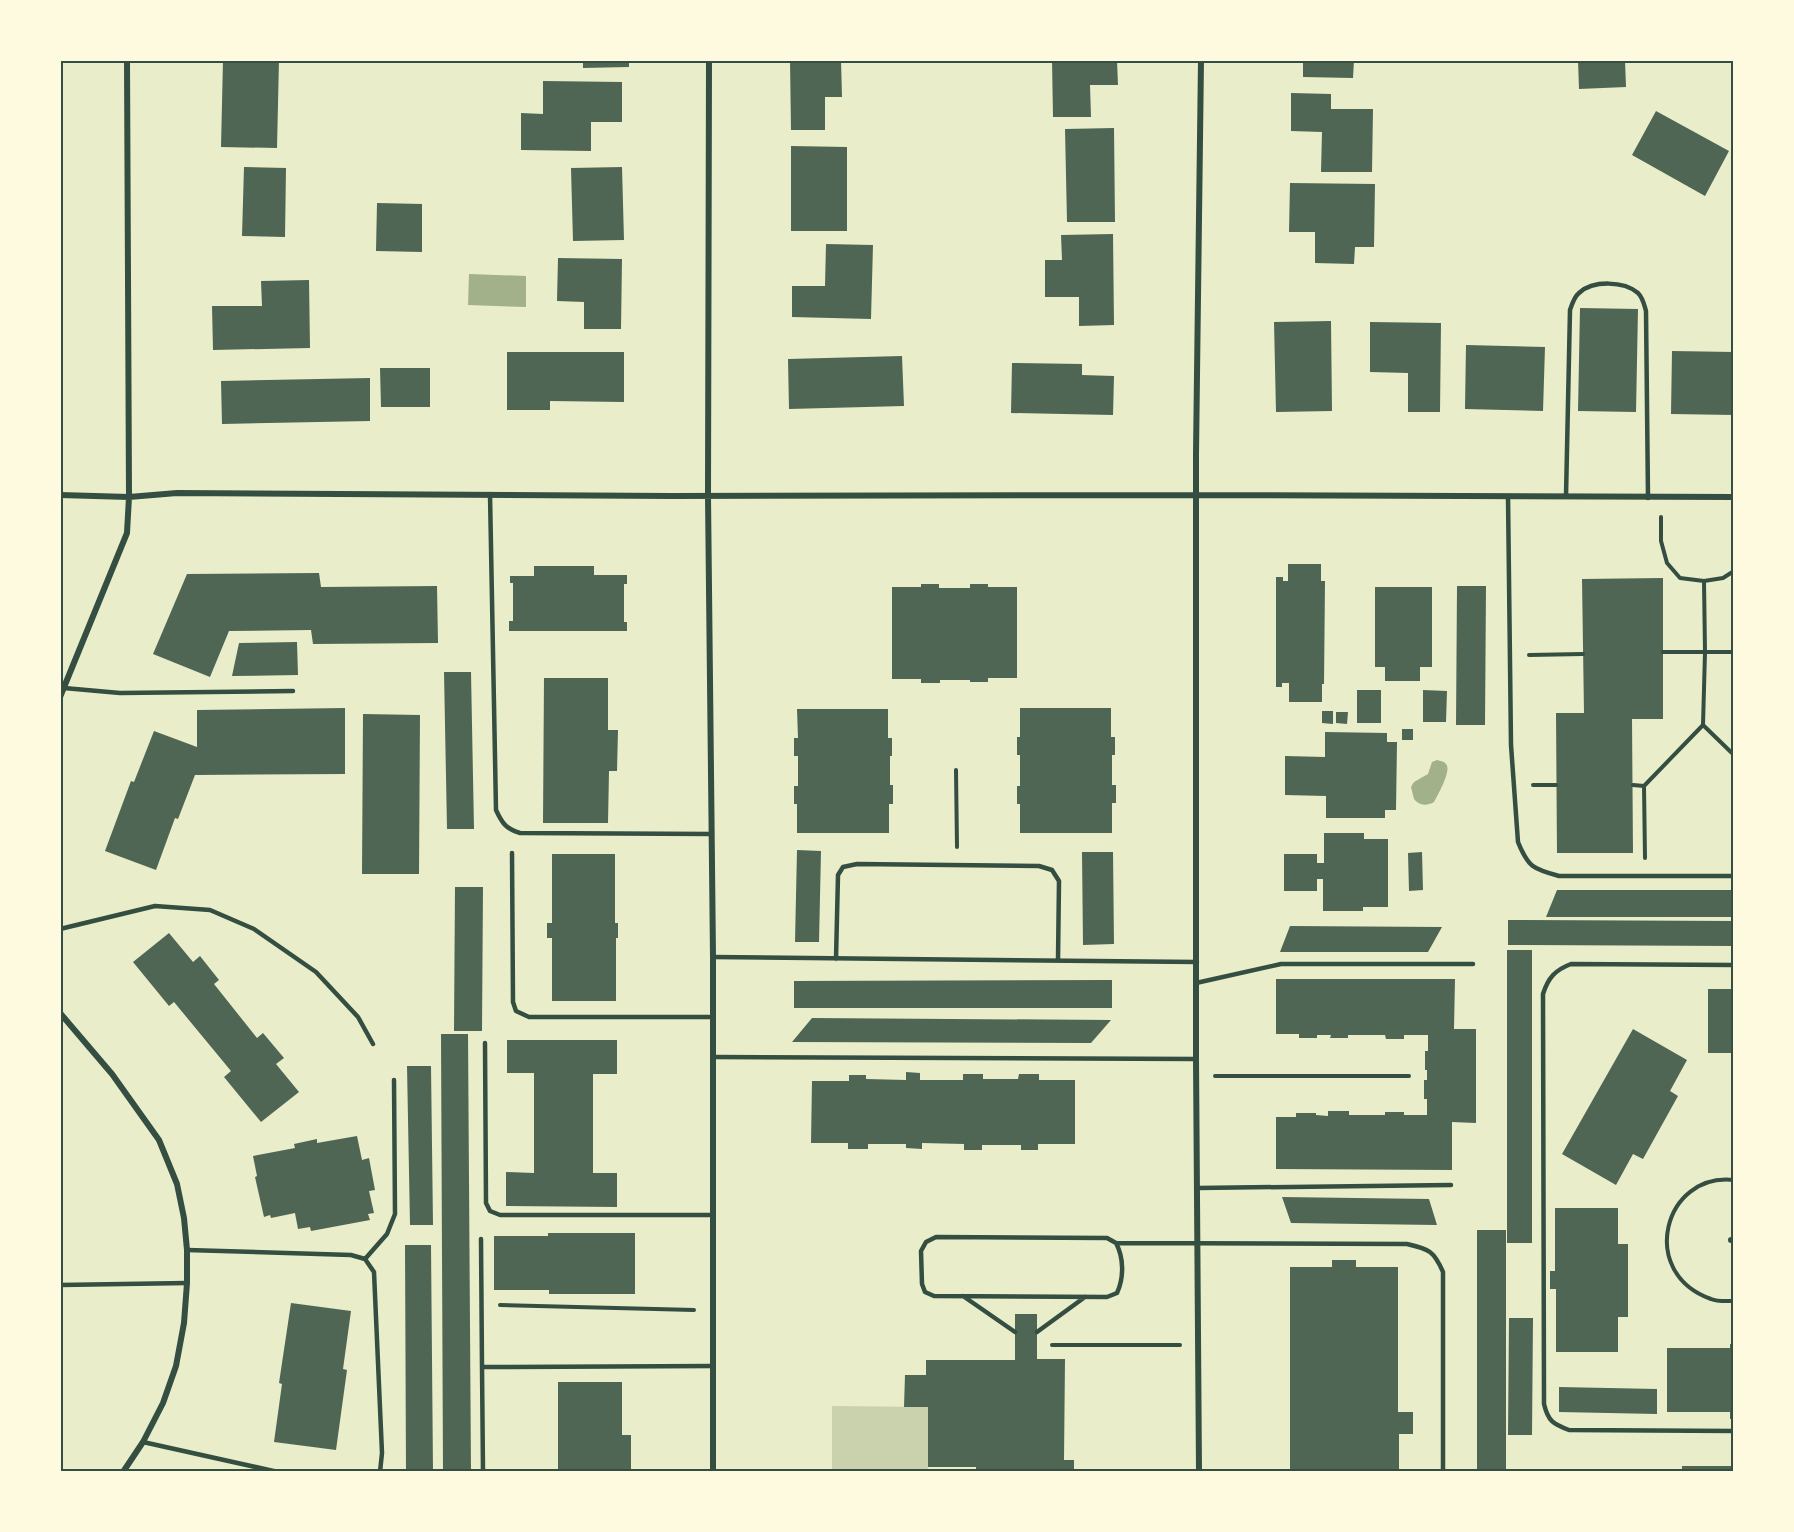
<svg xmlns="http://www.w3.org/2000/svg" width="1794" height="1532" font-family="'Alegreya Sans',sans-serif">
	<rect width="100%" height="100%" fill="#e9edc9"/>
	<path fill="#cad2ad" d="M 832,1406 L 928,1407 L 928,1472 L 832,1472 Z"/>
	<path fill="#a3b18a" d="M 469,274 L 526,276 L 526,307 L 468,305 Z
		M 1437,760 C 1440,761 1444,761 1446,764 C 1452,770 1438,795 1434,802 C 1427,806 1419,806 1414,799 L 1411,787 L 1414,782 L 1428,774 L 1432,762 Z"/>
	<path fill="#4f6655" d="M 223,60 L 279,60 L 277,148 L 221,147 Z
		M 583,60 L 629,60 L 629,67 L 583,68 Z
		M 790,60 L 841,60 L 842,97 L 825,97 L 825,130 L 791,130 Z
		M 1052,60 L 1117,60 L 1118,85 L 1090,85 L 1091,117 L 1053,117 Z
		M 1303,60 L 1354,60 L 1353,78 L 1303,77 Z
		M 1578,60 L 1625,60 L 1626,87 L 1579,89 Z
		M 543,81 L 622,82 L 622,122 L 591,122 L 591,151 L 521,150 L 521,113 L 543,114 Z
		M 1291,93 L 1331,94 L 1331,109 L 1373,109 L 1372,172 L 1321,172 L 1322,132 L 1291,131 Z
		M 1656,111 L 1729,151 L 1705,196 L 1632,155 Z
		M 1114,128 L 1115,222 L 1067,222 L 1065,129 Z
		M 791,146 L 847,147 L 847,231 L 791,231 Z
		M 244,167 L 286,168 L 285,237 L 242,236 Z
		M 622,167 L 624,240 L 573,241 L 571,168 Z
		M 1290,183 L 1375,184 L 1374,247 L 1355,247 L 1354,264 L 1315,263 L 1315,232 L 1289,232 Z
		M 377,203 L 422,204 L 422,252 L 376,251 Z
		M 1113,234 L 1114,325 L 1079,326 L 1079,297 L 1045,297 L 1045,260 L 1062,260 L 1061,235 Z
		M 826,244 L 873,245 L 871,319 L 792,317 L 792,286 L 825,286 Z
		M 558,258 L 622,259 L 621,329 L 584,329 L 584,302 L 557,301 Z
		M 309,280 L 310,348 L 213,350 L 212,306 L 262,306 L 261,281 Z
		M 1580,308 L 1638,309 L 1636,412 L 1578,411 Z
		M 1331,321 L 1332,411 L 1276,412 L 1274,322 Z
		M 1370,322 L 1441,323 L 1440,412 L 1408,412 L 1408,373 L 1370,372 Z
		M 1466,345 L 1545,347 L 1543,411 L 1465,409 Z
		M 1672,351 L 1734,352 L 1734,415 L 1671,414 Z
		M 507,352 L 624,352 L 624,402 L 550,401 L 550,410 L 507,410 Z
		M 902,356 L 904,406 L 789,409 L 788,359 Z
		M 1012,363 L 1082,364 L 1082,375 L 1114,376 L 1113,415 L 1011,413 Z
		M 380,368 L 430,368 L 430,407 L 381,407 Z
		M 370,378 L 370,421 L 222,424 L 221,381 Z
		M 1288,564 L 1321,564 L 1321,581 L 1325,581 L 1324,684 L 1322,684 L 1322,702 L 1289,702 L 1289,683 L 1282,683 L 1282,687 L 1276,687 L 1276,577 L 1283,577 L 1283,581 L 1288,581 Z
		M 534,566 L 594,566 L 594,575 L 627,575 L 627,584 L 624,584 L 624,622 L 627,622 L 627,631 L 509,631 L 509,621 L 513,621 L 513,583 L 510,583 L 510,576 L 534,576 Z
		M 319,573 L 321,587 L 437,586 L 438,643 L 313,644 L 311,630 L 229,631 L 210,677 L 153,654 L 187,574 Z
		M 1663,578 L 1663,719 L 1632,719 L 1633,853 L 1557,853 L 1556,713 L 1584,713 L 1582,579 Z
		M 921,584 L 939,584 L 939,588 L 970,588 L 970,584 L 988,584 L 988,587 L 1017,587 L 1017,678 L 988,678 L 988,682 L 970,682 L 970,680 L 940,680 L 940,683 L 921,683 L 921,679 L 892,679 L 892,587 L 921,587 Z
		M 1457,586 L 1486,586 L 1485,725 L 1456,725 Z
		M 1375,587 L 1432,587 L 1432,667 L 1420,667 L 1420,681 L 1385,681 L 1385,667 L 1375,667 Z
		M 297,642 L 298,675 L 232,676 L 239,643 Z
		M 444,672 L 471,672 L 474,829 L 447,829 Z
		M 544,678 L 608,678 L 608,730 L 618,730 L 617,771 L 609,771 L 608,823 L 543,823 Z
		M 1357,690 L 1381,690 L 1381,723 L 1357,723 Z
		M 1423,690 L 1447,691 L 1446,722 L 1423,722 Z
		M 345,708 L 345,774 L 195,775 L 178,819 L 175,818 L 156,870 L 105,851 L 131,781 L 134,782 L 154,731 L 197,747 L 197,710 Z
		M 1020,708 L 1111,708 L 1111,737 L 1115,737 L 1115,755 L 1112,755 L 1112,785 L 1116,785 L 1116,803 L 1112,803 L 1112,833 L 1020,833 L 1020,804 L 1017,804 L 1017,786 L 1020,786 L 1020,755 L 1017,755 L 1017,737 L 1020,737 Z
		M 797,709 L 888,709 L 888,738 L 892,738 L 892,756 L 890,756 L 890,785 L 893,785 L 893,804 L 889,804 L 889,833 L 797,833 L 797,804 L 794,804 L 794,786 L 798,786 L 798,756 L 794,756 L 794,738 L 798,738 Z
		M 1322,711 L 1333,711 L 1333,724 L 1322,723 Z
		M 1336,712 L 1348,712 L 1347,724 L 1336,723 Z
		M 363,714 L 420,715 L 419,874 L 362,874 Z
		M 1402,729 L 1413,729 L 1413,740 L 1402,740 Z
		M 1325,732 L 1387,733 L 1387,742 L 1397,742 L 1396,810 L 1385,810 L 1385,818 L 1326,818 L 1326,796 L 1285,795 L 1285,756 L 1325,757 Z
		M 1324,833 L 1364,833 L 1364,839 L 1388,839 L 1388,907 L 1363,907 L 1363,911 L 1323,911 L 1323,879 L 1317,879 L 1317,891 L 1284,891 L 1284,854 L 1317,854 L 1317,863 L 1324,863 Z
		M 797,850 L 821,851 L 819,942 L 795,942 Z
		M 1082,852 L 1113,852 L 1114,944 L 1083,945 Z
		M 1422,852 L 1423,890 L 1409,891 L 1408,853 Z
		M 552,854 L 615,854 L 615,923 L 618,923 L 618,938 L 616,938 L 616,1001 L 552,1001 L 552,938 L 547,938 L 547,923 L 552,923 Z
		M 455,887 L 483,887 L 482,1031 L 454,1031 Z
		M 1557,890 L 1734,890 L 1734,917 L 1546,917 Z
		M 1508,920 L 1734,921 L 1734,946 L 1508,945 Z
		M 1290,926 L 1442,927 L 1428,952 L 1280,952 Z
		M 169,933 L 193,962 L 200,956 L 219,980 L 214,984 L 257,1038 L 263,1033 L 284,1058 L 276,1064 L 299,1092 L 261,1122 L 224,1077 L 231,1071 L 174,1002 L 169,1006 L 133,962 Z
		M 1507,950 L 1532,950 L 1532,1243 L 1507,1243 Z
		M 1276,979 L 1455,979 L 1454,1029 L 1476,1029 L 1476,1123 L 1452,1122 L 1452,1170 L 1276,1169 L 1276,1117 L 1296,1117 L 1296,1113 L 1316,1113 L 1316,1115 L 1328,1116 L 1328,1111 L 1349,1111 L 1349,1115 L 1385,1115 L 1385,1112 L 1404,1112 L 1404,1115 L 1427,1115 L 1427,1099 L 1424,1099 L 1424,1080 L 1427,1080 L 1427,1070 L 1425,1070 L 1425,1051 L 1428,1051 L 1428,1035 L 1404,1035 L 1404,1039 L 1386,1039 L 1385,1035 L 1348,1035 L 1348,1038 L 1330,1038 L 1331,1035 L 1317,1035 L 1317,1038 L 1299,1038 L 1299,1034 L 1276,1034 Z
		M 1112,980 L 1112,1008 L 794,1008 L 794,981 Z
		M 1708,989 L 1734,989 L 1734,1053 L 1708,1053 Z
		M 812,1018 L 1111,1020 L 1091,1043 L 792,1042 Z
		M 1633,1029 L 1687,1060 L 1670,1091 L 1678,1096 L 1643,1159 L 1633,1154 L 1616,1185 L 1562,1154 Z
		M 441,1034 L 468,1034 L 471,1472 L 443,1472 Z
		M 507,1040 L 617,1040 L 617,1074 L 593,1074 L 593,1173 L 617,1173 L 617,1207 L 506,1206 L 506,1172 L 534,1173 L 534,1073 L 507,1073 Z
		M 407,1066 L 431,1066 L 433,1225 L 410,1225 Z
		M 906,1072 L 920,1073 L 920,1080 L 963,1080 L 963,1074 L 983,1074 L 983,1079 L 1018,1079 L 1019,1074 L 1039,1074 L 1039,1080 L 1075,1080 L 1075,1144 L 1038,1144 L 1038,1150 L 1021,1150 L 1021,1145 L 982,1145 L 982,1150 L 964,1150 L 964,1144 L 922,1143 L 922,1149 L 906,1148 L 906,1144 L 868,1144 L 868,1149 L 848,1149 L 848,1143 L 811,1143 L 812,1081 L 849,1081 L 849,1075 L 866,1075 L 866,1079 L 906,1080 Z
		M 357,1136 L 362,1160 L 369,1158 L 375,1190 L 369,1191 L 374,1213 L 368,1214 L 370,1220 L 311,1231 L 310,1227 L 298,1229 L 295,1213 L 271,1218 L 270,1215 L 264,1217 L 255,1177 L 257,1176 L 253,1156 L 295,1148 L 294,1144 L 317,1139 L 317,1143 Z
		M 1282,1197 L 1429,1199 L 1437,1225 L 1291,1223 Z
		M 1555,1208 L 1618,1208 L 1618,1244 L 1628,1244 L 1628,1317 L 1618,1317 L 1618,1352 L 1556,1352 L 1556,1289 L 1550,1289 L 1550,1271 L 1555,1271 Z
		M 1477,1230 L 1506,1230 L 1506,1472 L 1477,1472 Z
		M 548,1233 L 635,1233 L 635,1294 L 549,1294 L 549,1290 L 494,1290 L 494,1236 L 548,1236 Z
		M 405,1245 L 431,1245 L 433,1472 L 406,1472 Z
		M 1332,1260 L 1356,1260 L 1356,1267 L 1398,1267 L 1398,1412 L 1413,1412 L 1413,1434 L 1399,1434 L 1399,1472 L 1290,1472 L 1290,1267 L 1332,1267 Z
		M 291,1303 L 351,1311 L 343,1369 L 347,1370 L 336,1450 L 274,1442 L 282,1384 L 279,1383 Z
		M 1015,1314 L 1037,1314 L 1037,1359 L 1065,1359 L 1064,1460 L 1074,1460 L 1074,1472 L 976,1472 L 976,1467 L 928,1467 L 928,1407 L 904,1407 L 905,1375 L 926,1375 L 926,1360 L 1015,1360 Z
		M 1509,1318 L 1533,1318 L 1532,1435 L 1508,1435 Z
		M 1730,1344 L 1734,1344 L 1734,1419 L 1730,1419 L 1730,1412 L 1667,1412 L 1667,1348 L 1730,1348 Z
		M 558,1382 L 622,1382 L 622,1435 L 631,1435 L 631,1472 L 558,1472 Z
		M 1559,1387 L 1657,1389 L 1657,1414 L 1559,1412 Z
		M 1682,1466 L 1734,1466 L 1734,1472 L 1682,1472 Z"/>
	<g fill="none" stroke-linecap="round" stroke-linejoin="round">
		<path stroke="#344e41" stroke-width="4" d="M 1704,581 L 1723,578 L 1734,571
			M 1663,652 L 1734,652
			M 1529,655 L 1583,654
			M 1703,725 L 1734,755
			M 956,770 L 957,847
			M 1533,785 L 1556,785
			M 1633,785 L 1644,786
			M 1645,858 L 1644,786 L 1703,725 L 1705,652 L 1704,581 L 1680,578 L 1667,563 L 1661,541 L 1661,517
			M 1215,1076 L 1409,1076
			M 1734,1180 C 1664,1172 1637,1273 1711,1299 C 1718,1302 1727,1301 1734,1301
			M 500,1305 L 694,1310
			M 1052,1345 L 1180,1345"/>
		<path stroke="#344e41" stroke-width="4.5" d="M 490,494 L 496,810 C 502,823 506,829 520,833 L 712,834
			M 1508,496 L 1511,745 L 1518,842 C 1528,867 1533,869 1559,876 L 1734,876
			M 1566,496 L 1570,310 C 1572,304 1574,297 1579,293 C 1593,280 1624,281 1638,293 C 1643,298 1644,304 1646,311 L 1648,498
			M 64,688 L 120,693 L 293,691
			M 512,853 L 513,1002 L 516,1011 L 529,1017 L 712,1017
			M 60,929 L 155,906 L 210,910 L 254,929 L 316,972 L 358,1017 L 373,1044
			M 713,957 L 1197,962
			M 836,959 L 838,875 L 843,867 L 857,864 L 1039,866 L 1052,870 L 1059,881 L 1058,960
			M 1734,965 L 1571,964 C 1555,970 1548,978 1543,994 L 1544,1404 C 1548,1421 1553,1424 1569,1430 L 1734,1431
			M 1196,983 L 1281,964 L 1473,964
			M 485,1043 L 486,1203 L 490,1211 L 500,1215 L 713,1215
			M 713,1057 L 1196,1059
			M 1198,1188 L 1451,1185
			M 481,1239 L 482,1367
			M 1116,1243 C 1124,1258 1124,1278 1117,1293 L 1107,1297 L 934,1296 L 925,1292 L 922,1284 L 921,1251 L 926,1242 L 936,1237 L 1107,1238 L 1116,1243 L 1407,1244 C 1429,1249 1434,1251 1443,1272 L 1443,1472
			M 187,1250 L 351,1255 L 365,1259 L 374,1272 L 382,1453 L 380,1472
			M 365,1259 L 387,1234 L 395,1214 L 394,1080
			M 60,1285 L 187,1283
			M 963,1296 L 1015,1332
			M 1037,1332 L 1085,1297
			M 143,1442 L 278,1472
			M 483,1472 L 482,1367 L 713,1366"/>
		<path stroke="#344e41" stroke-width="6" d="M 709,60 L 708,496 L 713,957 L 713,1472
			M 60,495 L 129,497 L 177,493 L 671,496 L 1197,495 L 1734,497
			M 60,697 L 127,533 L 129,497 L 127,60
			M 60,1013 L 112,1074 L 159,1140 L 177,1184 L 184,1218 L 187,1250 L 187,1283 L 184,1323 L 176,1366 L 163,1403 L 143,1442 L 123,1472
			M 1731,1240 L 1734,1240
			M 1199,1472 L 1196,1059 L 1196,454 L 1201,60"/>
	</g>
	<rect width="1794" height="1532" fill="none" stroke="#fefae0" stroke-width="123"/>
	<rect x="62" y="62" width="1670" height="1408" fill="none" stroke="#344e41" stroke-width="2"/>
</svg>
